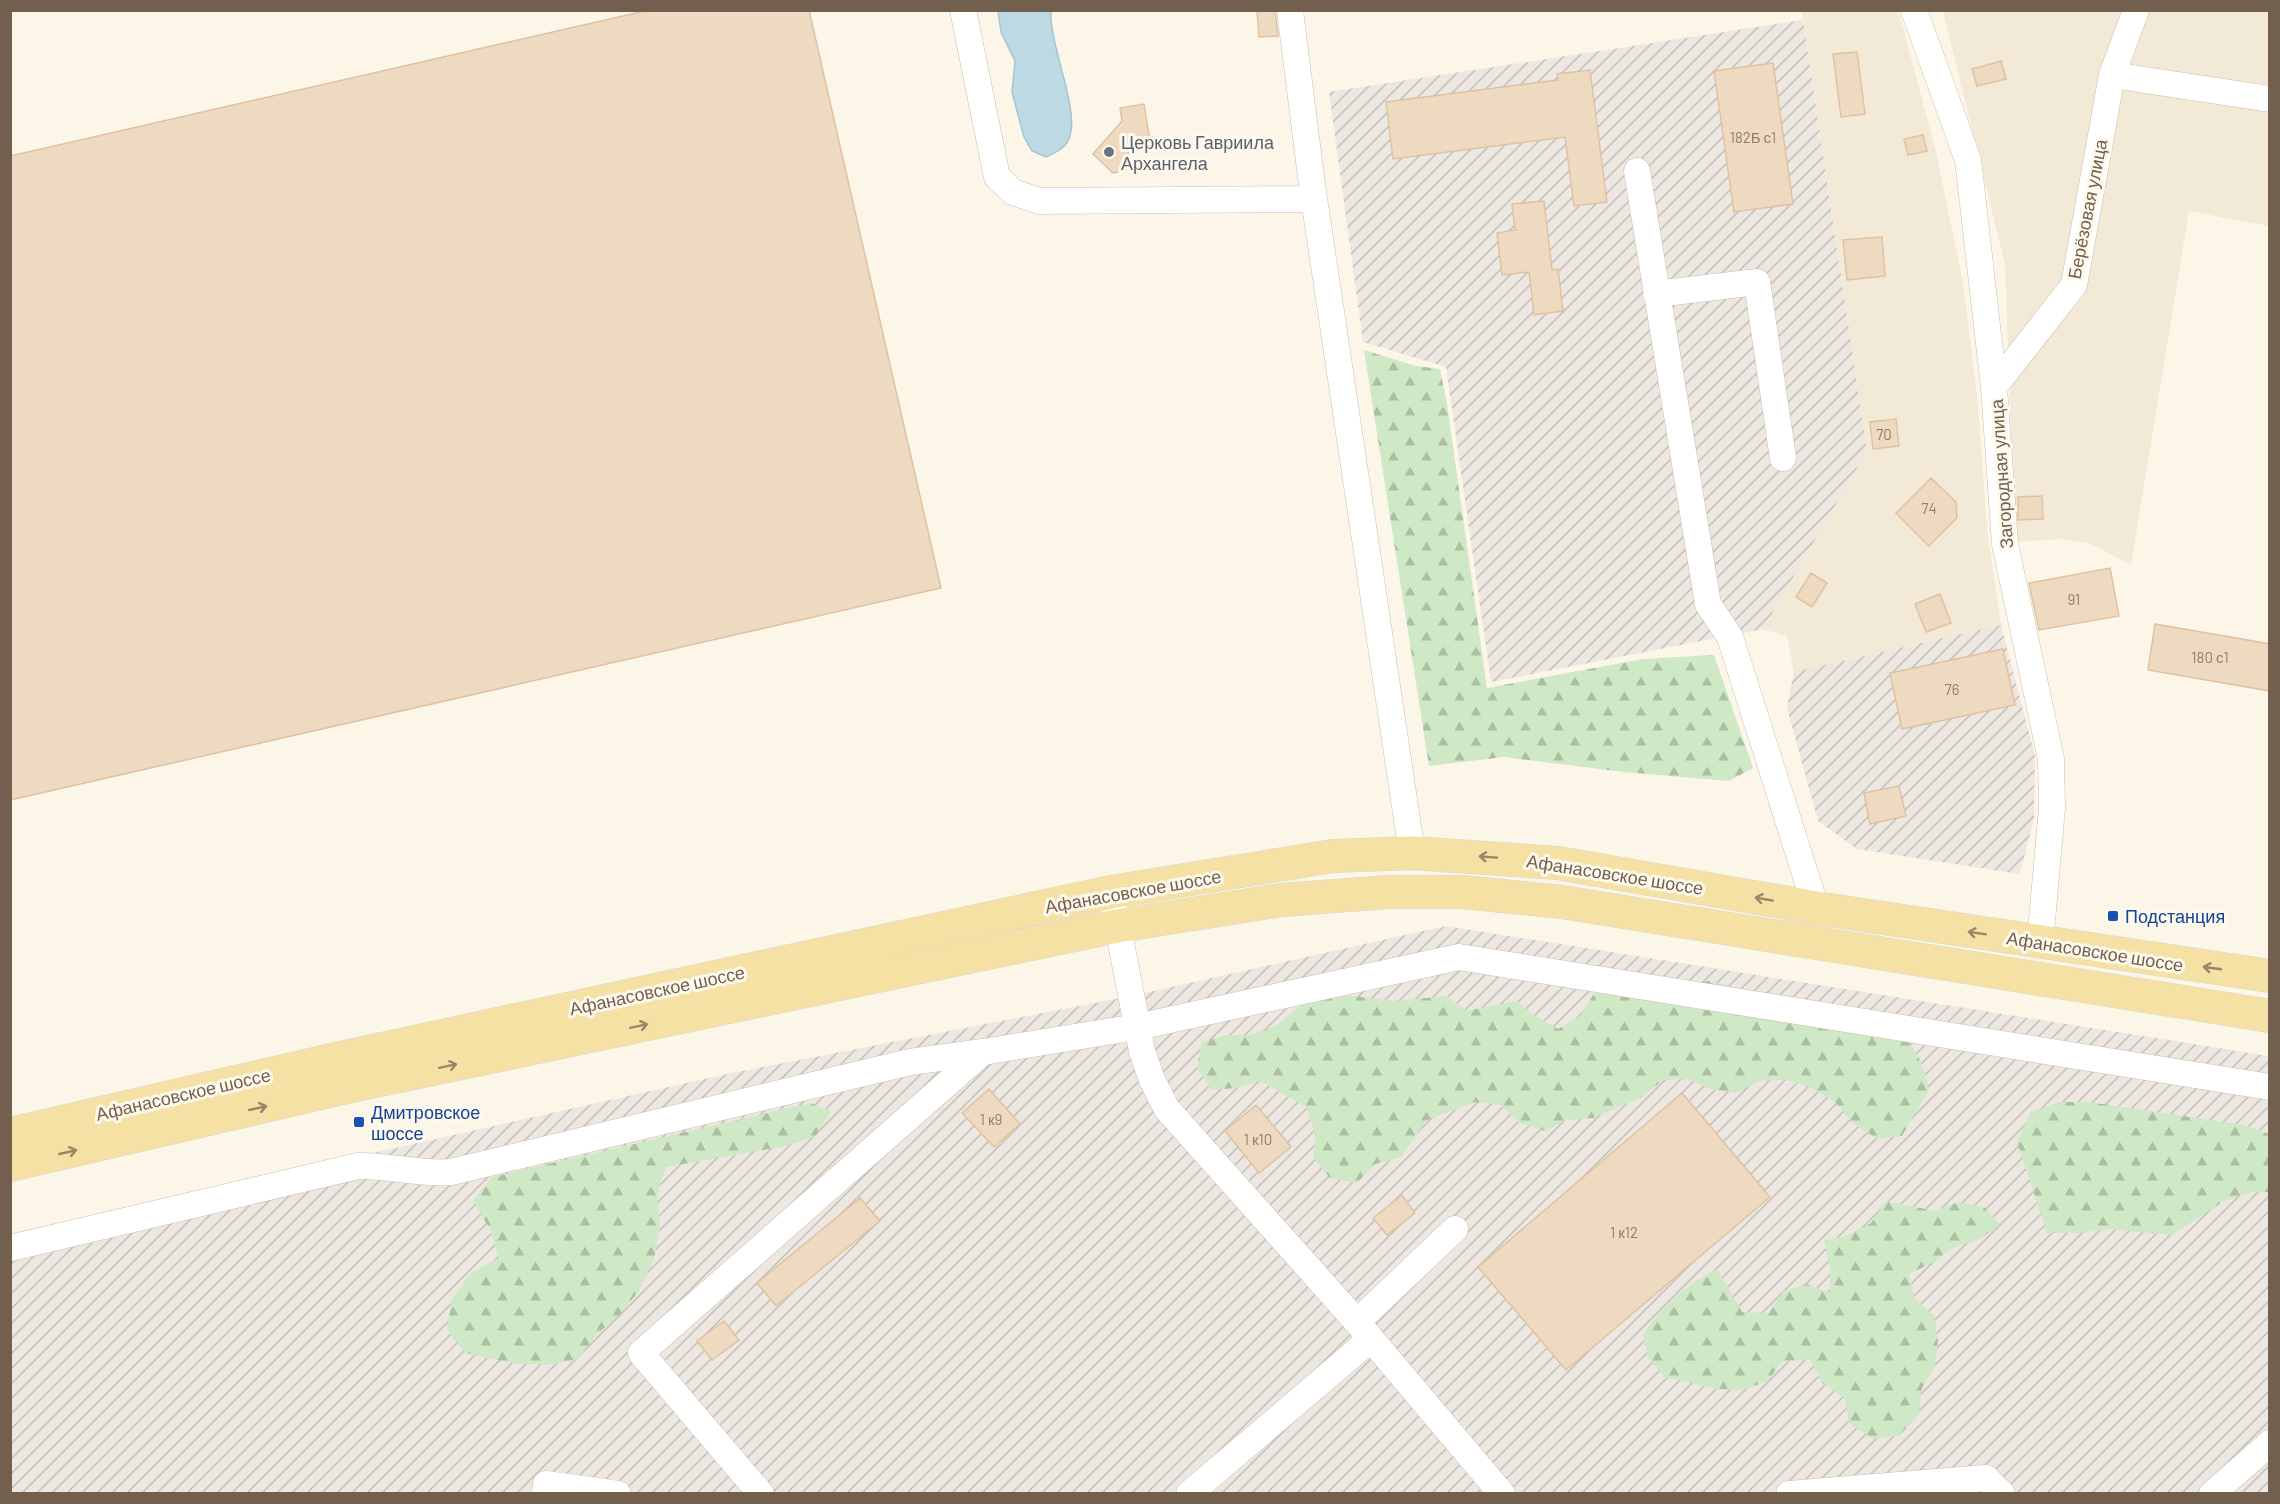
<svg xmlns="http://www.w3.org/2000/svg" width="2280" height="1504" font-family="Barlow,sans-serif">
	<defs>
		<pattern id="industrial-furrows" width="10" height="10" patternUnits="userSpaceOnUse" patternTransform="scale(1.5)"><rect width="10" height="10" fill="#ece7e0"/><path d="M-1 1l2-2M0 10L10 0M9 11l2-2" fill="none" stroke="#c4beb8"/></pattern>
		<pattern id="forest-firs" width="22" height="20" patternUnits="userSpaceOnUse" patternTransform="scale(1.5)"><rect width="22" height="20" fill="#cfe8c6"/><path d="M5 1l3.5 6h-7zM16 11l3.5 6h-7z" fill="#acbfa3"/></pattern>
	</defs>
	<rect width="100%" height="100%" fill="#fbf6e7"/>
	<path fill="#f2e9d6" d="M 1802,11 L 1898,11 L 1900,16 L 1936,152 L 1963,283 L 1978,405 L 1987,530 L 2001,625 L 1794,672 L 1787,636 L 1763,629 L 1867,451 Z
		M 1943,11 L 2269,11 L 2269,226 L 2189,211 L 2131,565 L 2089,543 L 2059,539 L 2015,542 L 2005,264 Z"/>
	<path fill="url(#industrial-furrows)" d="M 1803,20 L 1867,451 L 1763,629 L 1491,682 L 1446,367 L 1363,342 L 1329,92 Z
		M 2001,625 L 2035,756 L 2034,818 L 2020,874 L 1857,849 L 1818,821 L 1787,708 L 1794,672 Z
		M 1446,926 L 2269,1056 L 2269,1493 L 11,1493 L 10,1234 L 727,1074 L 1131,996 Z"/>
	<path fill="url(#forest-firs)" d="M 1364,350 L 1416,366 L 1440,369 L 1447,404 L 1487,688 L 1643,659 L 1714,655 L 1753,768 L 1729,781 L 1624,772 L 1504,757 L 1429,766 Z
		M 1615,981 L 1684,988 L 1708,981 L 1895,1025 C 1915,1048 1922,1059 1929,1089 L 1902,1136 L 1877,1139 L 1852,1122 L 1835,1102 L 1812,1088 L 1787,1080 L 1759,1081 L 1737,1093 L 1711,1089 L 1688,1079 L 1663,1080 L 1642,1097 L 1593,1118 L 1566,1120 L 1545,1131 L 1520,1123 L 1501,1105 L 1475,1102 L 1427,1120 L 1401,1157 L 1375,1164 L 1357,1183 L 1330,1178 L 1314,1158 L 1315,1132 L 1306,1107 L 1260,1081 L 1236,1088 L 1211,1090 L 1197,1068 L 1202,1042 L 1226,1035 L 1251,1035 L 1277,1025 L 1317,992 L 1394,1001 L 1447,996 L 1467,1011 L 1516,1001 L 1535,1016 L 1558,1029 L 1580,1016 L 1593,995 Z
		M 2059,1102 L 2089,1102 L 2244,1125 L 2269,1134 L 2269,1192 L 2253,1192 L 2224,1201 L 2172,1235 L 2110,1229 L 2079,1233 L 2047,1233 L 2017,1142 L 2031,1112 Z
		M 810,1103 L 831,1111 L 815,1137 L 786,1146 L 666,1167 L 657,1195 L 660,1226 L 654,1259 L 639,1291 L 619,1315 L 596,1335 L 578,1359 L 547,1365 L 512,1363 L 465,1353 L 447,1329 L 452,1299 L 471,1273 L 499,1258 L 490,1229 L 473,1201 L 492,1177 Z
		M 1886,1201 L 1935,1211 L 1958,1202 L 1984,1207 L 2000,1225 L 1978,1240 L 1952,1248 L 1932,1263 L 1909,1274 L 1915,1299 L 1934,1316 L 1938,1341 L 1935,1366 L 1922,1388 L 1919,1414 L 1899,1436 L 1873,1439 L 1849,1423 L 1845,1398 L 1822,1383 L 1810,1360 L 1782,1361 L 1768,1381 L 1743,1390 L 1717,1389 L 1665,1377 L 1648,1358 L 1643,1334 C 1663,1306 1687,1284 1717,1269 L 1742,1312 L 1769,1313 L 1783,1291 L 1807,1284 L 1830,1293 L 1830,1267 L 1824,1241 L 1848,1235 L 1871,1223 Z"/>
	<path fill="#bdd9e3" stroke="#a4c6d4" stroke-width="1.5" d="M 998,11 L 1051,11 C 1049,44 1079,108 1070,136 C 1067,148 1056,152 1046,157 L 1032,151 L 1024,137 L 1012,92 L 1015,61 L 1001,32 Z"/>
	<path fill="#eed9c1" stroke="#e0c2a2" stroke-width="1.5" d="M 649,10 L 809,10 L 941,588 L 10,800 L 10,156 Z
		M 1257,10 L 1275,10 L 1278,36 L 1259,37 Z
		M 1857,52 L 1865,114 L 1841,117 L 1833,54 Z
		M 2001,61 L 2006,79 L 1977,86 L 1972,69 Z
		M 1773,63 L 1793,204 L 1734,212 L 1714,71 Z
		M 1590,70 L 1607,202 L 1574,206 L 1565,137 L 1393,159 L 1386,102 L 1558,80 L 1557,74 Z
		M 1144,104 L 1151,148 L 1129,151 L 1126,170 L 1113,173 L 1093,154 L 1122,121 L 1120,108 Z
		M 1923,135 L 1927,151 L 1908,155 L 1904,139 Z
		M 1544,201 L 1552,270 L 1558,269 L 1563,311 L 1534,315 L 1529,272 L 1502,275 L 1497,233 L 1515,230 L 1512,204 Z
		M 1882,237 L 1885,276 L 1847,280 L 1843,240 Z
		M 1896,419 L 1899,446 L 1873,449 L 1870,422 Z
		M 1931,478 L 1956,502 L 1957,518 L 1929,546 L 1896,513 Z
		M 2042,496 L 2043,519 L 2018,520 L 2018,497 Z
		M 2110,568 L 2119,616 L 2039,630 L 2029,583 Z
		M 1811,573 L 1827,583 L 1812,607 L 1796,597 Z
		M 1940,594 L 1951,623 L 1926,632 L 1915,604 Z
		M 2155,624 L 2270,644 L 2270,691 L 2148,670 Z
		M 2003,649 L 2015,705 L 1902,729 L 1890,673 Z
		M 1899,786 L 1906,816 L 1870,824 L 1864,793 Z
		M 989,1089 L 1020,1124 L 994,1147 L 962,1113 Z
		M 1682,1093 L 1770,1197 L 1566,1370 L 1478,1267 Z
		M 1256,1105 L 1291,1147 L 1259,1173 L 1225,1131 Z
		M 1402,1195 L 1415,1213 L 1387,1235 L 1373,1218 Z
		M 860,1198 L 880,1221 L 776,1306 L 757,1283 Z
		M 724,1321 L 739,1340 L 712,1360 L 697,1341 Z"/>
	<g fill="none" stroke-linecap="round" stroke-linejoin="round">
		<defs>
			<path id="minor" d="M 963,10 L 997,177 L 1013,192 L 1039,201 L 1314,199
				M 1290,10 L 1312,185 L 1412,853
				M 1914,10 L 1968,160 L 1994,387 L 2005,544 L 2051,759 L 2052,808 L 2040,943
				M 2112,75 L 2270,99
				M 1637,171 L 1708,604 L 1730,637 L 1816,908
				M 1656,294 L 1757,282 L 1783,458
				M 1994,387 L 2074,285 L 2112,75 L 2136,10
				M 1114,907 L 1142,1051 L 1152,1080 L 1167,1109 L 1357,1322 L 1455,1229
				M 10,1248 L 358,1166 C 389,1165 419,1175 451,1172 L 910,1062 L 983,1052
				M 1361,1327 L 1502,1494
				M 545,1494 L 546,1484 L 618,1494
				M 761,1494 L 641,1353 L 983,1052 L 1137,1027 L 1459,957 L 2270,1087
				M 1189,1494 L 1371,1339
				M 1789,1494 L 1986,1478 L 2002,1494
				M 2212,1494 L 2270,1443"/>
			<path id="major" d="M 10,1134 L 345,1057 L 1111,892 L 1333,856 L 1412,853 L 1558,863 L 1816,908 L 2270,976
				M 10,1165 L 351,1086 L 1117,926 L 1282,900 L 1388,892 L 1462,892 L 1562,902 L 2270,1016"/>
		</defs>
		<use href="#minor" stroke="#ccbfae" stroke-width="27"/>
		<use href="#major" stroke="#dbd5d1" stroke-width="34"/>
		<use href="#minor" stroke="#fff" stroke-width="26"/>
		<use href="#major" stroke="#f5e1a4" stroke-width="33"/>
	</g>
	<defs><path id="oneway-shaft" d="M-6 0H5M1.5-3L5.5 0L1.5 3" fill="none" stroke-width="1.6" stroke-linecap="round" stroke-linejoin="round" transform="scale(1.5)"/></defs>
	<g stroke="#9a8667">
		<use href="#oneway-shaft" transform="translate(1488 857) rotate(-176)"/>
		<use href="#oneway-shaft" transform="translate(1764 899) rotate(-170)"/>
		<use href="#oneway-shaft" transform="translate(1977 933) rotate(-171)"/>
		<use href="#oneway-shaft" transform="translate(2212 968) rotate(-172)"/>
		<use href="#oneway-shaft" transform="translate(639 1026) rotate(-12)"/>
		<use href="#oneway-shaft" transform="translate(448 1066) rotate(-12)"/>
		<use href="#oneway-shaft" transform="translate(258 1108) rotate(-13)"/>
		<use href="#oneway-shaft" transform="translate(68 1152) rotate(-13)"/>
	</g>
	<circle fill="#6b7280" stroke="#fef9ed" stroke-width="2" cx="1109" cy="152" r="6"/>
	<g fill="#1a4fb4" stroke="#fef9ed" stroke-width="2">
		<rect x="2107" y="910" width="12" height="12" rx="3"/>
		<rect x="353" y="1116" width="12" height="12" rx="3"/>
	</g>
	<g text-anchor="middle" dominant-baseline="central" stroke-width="6" stroke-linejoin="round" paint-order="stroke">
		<g font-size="15" fill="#927e6a">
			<text x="1753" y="137">182Б с1</text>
			<text x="1884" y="434">70</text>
			<text x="1929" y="508">74</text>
			<text x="2074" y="599">91</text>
			<text x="2210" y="657">180 с1</text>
			<text x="1952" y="689">76</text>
			<text x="991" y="1119">1 к9</text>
			<text x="1258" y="1139">1 к10</text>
			<text x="1624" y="1232">1 к12</text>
		</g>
		<g font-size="18" fill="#5b616d" stroke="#fef9ed" text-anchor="start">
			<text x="1121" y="142">Церковь Гавриила<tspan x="1121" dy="21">Архангела</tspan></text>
		</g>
		<g font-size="18" fill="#735f4d" stroke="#fef9ed">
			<text transform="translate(2087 209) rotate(-79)">Берёзовая улица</text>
			<text transform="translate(2001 474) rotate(-94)">Загородная улица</text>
			<text transform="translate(1615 874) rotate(9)">Афанасовское шоссе</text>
			<text transform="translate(1133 891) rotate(-10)">Афанасовское шоссе</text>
			<text transform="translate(2095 951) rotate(9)">Афанасовское шоссе</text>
			<text transform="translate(657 990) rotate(-12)">Афанасовское шоссе</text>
			<text transform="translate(183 1094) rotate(-13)">Афанасовское шоссе</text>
		</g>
		<g font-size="18" fill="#164399" stroke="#fef9ed" text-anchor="start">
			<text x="2125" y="916">Подстанция</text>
			<text x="371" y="1112">Дмитровское<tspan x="371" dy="21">шоссе</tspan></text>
		</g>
	</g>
	<rect width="2280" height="1504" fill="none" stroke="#735f4d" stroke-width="24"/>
</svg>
